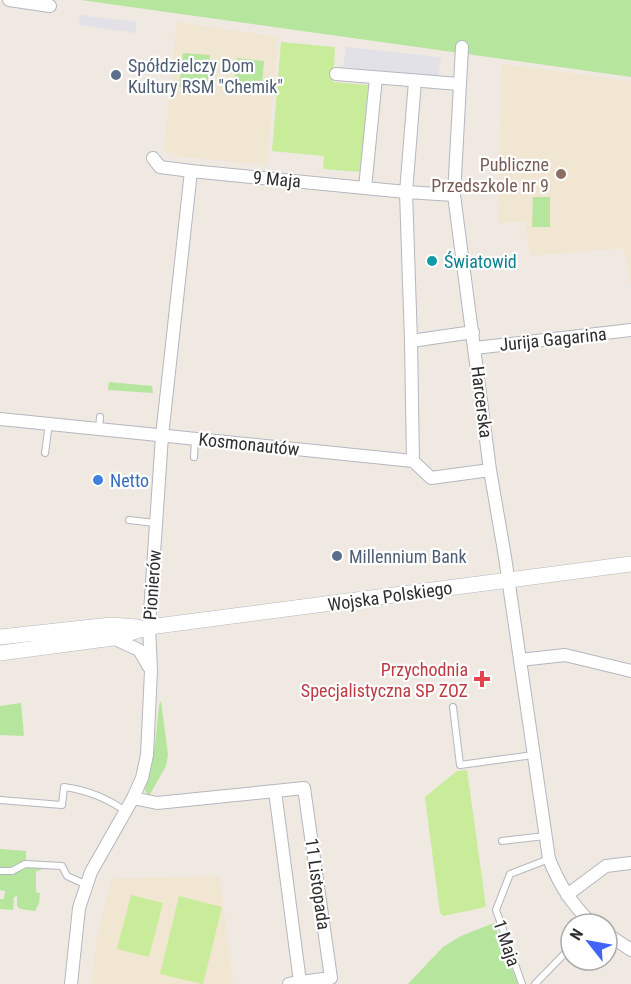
<svg xmlns="http://www.w3.org/2000/svg" width="631" height="984" font-family="'Roboto Condensed',sans-serif">
	<rect width="100%" height="100%" fill="#efe9e1"/>
	<path fill="#e3e1e8" d="M 80,15 L 137,22 L 135,33 L 79,25 Z
		M 346,47 L 441,57 L 438,77 L 343,67 Z"/>
	<path fill="#f0e6d1" d="M 177,22 L 278,37 L 267,165 L 175,156 L 173,152 L 164,151 Z
		M 502,64 L 631,81 L 631,286 L 624,248 L 530,256 L 525,221 L 498,223 Z
		M 217,876 L 220,878 L 233,984 L 91,984 L 98,933 L 112,879 Z"/>
	<path fill="#b6e59e" d="M 81,0 L 631,0 L 631,77 Z
		M 183,53 L 210,55 L 207,90 L 179,87 Z
		M 237,58 L 264,61 L 261,95 L 233,92 Z
		M 533,197 L 550,197 L 550,227 L 532,227 Z
		M 109,382 L 152,386 L 153,393 L 108,390 Z
		M 161,701 L 168,755 L 166,766 L 149,796 L 145,791 L 145,784 L 155,745 L 159,705 Z
		M 21,703 L 24,736 L 0,735 L 0,706 Z
		M 0,849 L 26,851 L 26,861 L 11,868 L 0,868 Z
		M 25,867 L 38,867 L 41,869 L 41,870 L 36,871 L 36,892 L 40,893 L 39,903 L 35,911 L 20,909 L 17,906 L 17,896 L 14,897 L 13,910 L 0,909 L 0,899 L 4,899 L 5,891 L 0,890 L 0,874 L 13,874 Z
		M 494,923 L 518,984 L 408,984 L 443,947 L 461,936 Z"/>
	<path fill="#c9ec9a" d="M 281,42 L 335,47 L 333,82 L 368,85 L 361,172 L 323,169 L 324,156 L 272,151 Z
		M 467,770 L 486,907 L 443,916 L 440,913 L 425,797 L 457,771 Z
		M 131,895 L 163,903 L 149,957 L 117,949 Z
		M 179,896 L 222,907 L 203,984 L 160,974 Z"/>
	<g fill="none" stroke-linecap="round" stroke-linejoin="round">
		<defs>
			<path id="service" d="M 99,429 L 100,417
				M 45,453 L 49,423
				M 194,457 L 195,439
				M 129,520 L 155,523
				M 453,707 L 460,765 L 533,755
				M 0,800 L 62,805 L 64,787 C 86,790 107,798 125,811
				M 502,841 L 545,836
				M 0,871 L 12,871 L 25,864 L 62,866 L 67,876 L 87,885
				M 522,984 L 496,910 L 510,874 L 549,859
				M 535,984 L 571,947"/>
			<path id="minor" d="M 9,0 L 50,6
				M 462,47 L 454,195 L 490,470 L 505,557 L 549,859 C 560,886 571,903 592,924
				M 336,74 L 459,84
				M 415,81 L 406,192 L 411,341 L 473,332
				M 153,158 L 160,167 L 191,171 L 406,192 L 454,195
				M 365,188 L 376,78
				M 411,341 L 413,461
				M 475,348 L 631,330
				M 0,419 L 413,461 L 431,478 L 490,470
				M 113,638 L 139,650 L 149,667
				M 520,660 L 565,655 L 631,671
				M 275,791 L 304,788 L 331,978 L 300,982
				M 133,798 L 157,803 L 275,791 L 300,982 L 289,984
				M 567,895 L 606,866 L 631,863
				M 607,934 L 631,950
				M 71,984 L 79,908 L 91,872 L 133,798 L 142,778 L 147,755 L 151,671 L 149,627 L 162,436 L 191,171"/>
			<path id="tertiary" d="M 0,637 L 111,625 L 137,627
				M 0,653 L 113,638 L 149,627 L 631,564"/>
		</defs>
		<use href="#service" stroke="#b4b7c1" stroke-width="8"/>
		<use href="#minor" stroke="#b4b7c1" stroke-width="14"/>
		<use href="#tertiary" stroke="#b4b7c1" stroke-width="16"/>
		<use href="#service" stroke="#fff" stroke-width="6"/>
		<use href="#minor" stroke="#fff" stroke-width="12"/>
		<use href="#tertiary" stroke="#fff" stroke-width="15"/>
	</g>
	<g fill="#5c6f8a" stroke="#fff" stroke-width="2">
		<circle cx="116" cy="75" r="6"/>
		<circle cx="337" cy="556" r="6"/>
	</g>
	<circle fill="#8d6e63" stroke="#fff" stroke-width="2" cx="561" cy="174" r="6"/>
	<circle fill="#0f9aa8" stroke="#fff" stroke-width="2" cx="432" cy="261" r="6"/>
	<circle fill="#3f7fe0" stroke="#fff" stroke-width="2" cx="98" cy="480" r="6"/>
	<path fill="#e0444e" stroke="#fff" stroke-width="2" d="M479 670h6v6h6v6h-6v6h-6v-6h-6v-6h6z"/>
	<g text-anchor="middle" dominant-baseline="central" stroke-width="4.5" stroke-linejoin="round" paint-order="stroke">
		<g font-size="18" fill="#4e5e75" stroke="#fff" text-anchor="start">
			<text x="128" y="65">Spółdzielczy Dom<tspan x="128" dy="21">Kultury RSM "Chemik"</tspan></text>
			<text x="349" y="556">Millennium Bank</text>
		</g>
		<g font-size="18" fill="#785e54" stroke="#fff" text-anchor="end">
			<text x="549" y="164">Publiczne<tspan x="549" dy="21">Przedszkole nr 9</tspan></text>
		</g>
		<g font-size="18" fill="#2e2e2e" stroke="#fff">
			<text transform="translate(277 179) rotate(5)">9 Maja</text>
			<text transform="translate(553 339) rotate(-6)">Jurija Gagarina</text>
			<text transform="translate(482 402) rotate(83)">Harcerska</text>
			<text transform="translate(249 444) rotate(6)">Kosmonautów</text>
			<text transform="translate(152 585) rotate(-86)">Pionierów</text>
			<text transform="translate(390 596) rotate(-8)">Wojska Polskiego</text>
			<text transform="translate(318 884) rotate(82)">11 Listopada</text>
			<text transform="translate(507 943) rotate(71)">1 Maja</text>
		</g>
		<g font-size="18" fill="#0d838f" stroke="#fff" text-anchor="start">
			<text x="444" y="261">Światowid</text>
		</g>
		<g font-size="18" fill="#366cbe" stroke="#fff" text-anchor="start">
			<text x="110" y="480">Netto</text>
		</g>
		<g font-size="18" fill="#be3a42" stroke="#fff" text-anchor="end">
			<text x="468" y="669">Przychodnia<tspan x="468" dy="21">Specjalistyczna SP ZOZ</tspan></text>
		</g>
	</g>
	<g transform="translate(589 942) rotate(301)"><circle r="28" fill="#ffffff" stroke="#ababab" stroke-width="1.5"/>
	<path d="M0-4.5L10 22L0 15L-10 22Z" fill="#4264fb"/>
	<text y="-9" font-size="16" font-weight="bold" text-anchor="middle" fill="#2e2e2e">N</text>
	</g>
</svg>
